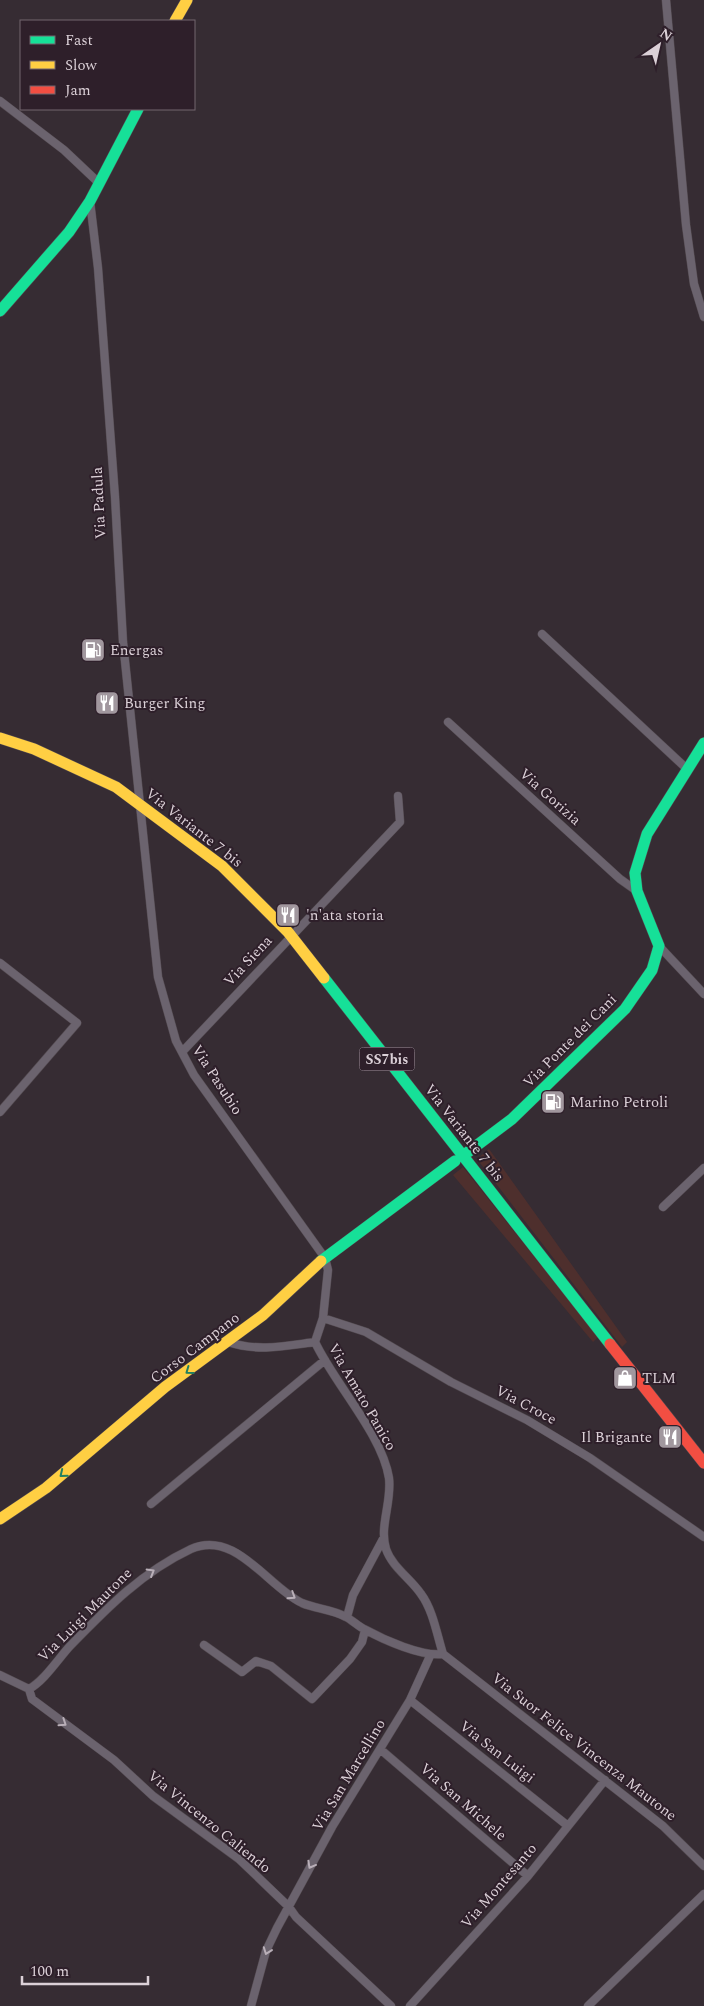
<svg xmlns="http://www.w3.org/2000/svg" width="704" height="2006" font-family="Spectral,serif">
	<rect width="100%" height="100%" fill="#362c33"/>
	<path fill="#4e2f2d" d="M 489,1149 L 627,1342 L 622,1347 L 477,1159 Z
		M 463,1167 L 598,1337 L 593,1342 L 453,1175 Z"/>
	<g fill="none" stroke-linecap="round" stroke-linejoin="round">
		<defs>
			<path id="street" d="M 666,0 L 686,225 L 694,284 L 704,317
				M 0,101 L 64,150 L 100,184
				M 90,201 L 98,268 L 115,497 L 123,642 L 158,977 L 176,1041 L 194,1075 L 325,1258 L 328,1270 L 323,1318 L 315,1342 C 334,1383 382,1434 389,1478 C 392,1502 379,1527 386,1549 C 392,1567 411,1579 421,1594 C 433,1610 437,1635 443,1654
				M 542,634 L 686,768
				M 448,722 L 620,879 L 637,891
				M 659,946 L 704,994
				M 0,963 L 77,1023 L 0,1112
				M 182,1052 L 400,822 L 398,796
				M 663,1207 L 704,1168
				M 323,1318 L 366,1332 L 451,1382 L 527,1420 L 590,1458 L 704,1537
				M 228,1342 C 258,1352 285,1346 315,1342
				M 151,1504 L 325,1360
				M 347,1617 L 353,1595 L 383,1539
				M 204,1645 L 242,1672 L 256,1661 L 271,1666 L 312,1699 L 350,1659 L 362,1642 L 365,1630
				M 443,1654 L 663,1826 L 704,1866
				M 0,1675 L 29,1689
				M 29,1689 C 44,1681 58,1659 70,1646 C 107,1608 142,1572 191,1549 C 235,1529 268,1587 302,1603 C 316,1609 332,1609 346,1617 C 352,1620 358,1626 364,1629 C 384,1640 422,1657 443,1654
				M 29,1689 L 32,1699 L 114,1760 L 153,1796 L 239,1859 L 289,1907 L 296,1917 L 391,2006
				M 410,1700 L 568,1826
				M 380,1749 L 528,1876
				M 251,2006 L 266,1951 L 277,1928 L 332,1827 L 410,1700 L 430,1656
				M 410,2006 L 528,1876 L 605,1780
				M 588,2006 L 704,1894"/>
			<path id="fast" d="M 0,311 L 69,232 L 90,201 L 138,109
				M 324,978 L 610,1344
				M 468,1152 L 512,1119 L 625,1009 L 652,970 L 659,946 L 637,891 L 635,873 L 647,834 L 704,743
				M 321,1261 L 455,1161"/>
			<path id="slow" d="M 175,21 L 187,0
				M 0,738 L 34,749 L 116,787 L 222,866 L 288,932 L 324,978
				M 0,1519 L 46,1488 L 165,1387 L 263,1315 L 321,1261"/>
			<path id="jam" d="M 610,1344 L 704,1463"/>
		</defs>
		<use href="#street" stroke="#534a50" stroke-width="9"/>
		<use href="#fast" stroke="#534a50" stroke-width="12"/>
		<use href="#slow" stroke="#534a50" stroke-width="12"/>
		<use href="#jam" stroke="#534a50" stroke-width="12"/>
		<use href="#street" stroke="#6b636e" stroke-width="8"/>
		<use href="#fast" stroke="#16e098" stroke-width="11"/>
		<use href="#slow" stroke="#ffcf43" stroke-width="11"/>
		<use href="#jam" stroke="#f24e42" stroke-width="11"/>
	</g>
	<defs><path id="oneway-chevron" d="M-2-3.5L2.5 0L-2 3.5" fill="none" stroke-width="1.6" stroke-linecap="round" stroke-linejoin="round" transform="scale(1.25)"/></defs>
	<g stroke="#228061">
		<use href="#oneway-chevron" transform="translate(189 1371) rotate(144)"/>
		<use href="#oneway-chevron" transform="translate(63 1474) rotate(141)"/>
	</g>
	<g stroke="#b9afb8">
		<use href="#oneway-chevron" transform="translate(151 1572) rotate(-31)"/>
		<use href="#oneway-chevron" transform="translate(292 1596) rotate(33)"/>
		<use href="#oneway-chevron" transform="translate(63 1723) rotate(34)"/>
		<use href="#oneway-chevron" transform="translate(311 1865) rotate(119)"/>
		<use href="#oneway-chevron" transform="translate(267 1951) rotate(110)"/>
	</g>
	<defs>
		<symbol id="fuel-square" viewBox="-11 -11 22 22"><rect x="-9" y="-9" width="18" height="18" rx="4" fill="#a1979e" stroke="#2e1f2a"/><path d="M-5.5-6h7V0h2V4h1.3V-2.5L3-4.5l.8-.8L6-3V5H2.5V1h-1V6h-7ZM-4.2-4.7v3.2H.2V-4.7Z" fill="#fff"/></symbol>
		<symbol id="restaurant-square" viewBox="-11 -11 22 22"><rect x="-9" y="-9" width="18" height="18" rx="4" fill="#a1979e" stroke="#2e1f2a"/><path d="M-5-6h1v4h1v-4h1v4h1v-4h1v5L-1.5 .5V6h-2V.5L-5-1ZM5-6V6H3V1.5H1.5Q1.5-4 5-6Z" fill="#fff"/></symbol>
		<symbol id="shop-square" viewBox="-11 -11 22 22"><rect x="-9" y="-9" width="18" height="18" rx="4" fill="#a1979e" stroke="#2e1f2a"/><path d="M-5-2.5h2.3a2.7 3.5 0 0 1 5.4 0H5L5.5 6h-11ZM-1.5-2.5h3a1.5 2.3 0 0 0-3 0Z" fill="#fff"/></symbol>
	</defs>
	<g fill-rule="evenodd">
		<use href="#fuel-square" x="79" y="636" width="28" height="28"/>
		<use href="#restaurant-square" x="93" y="689" width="28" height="28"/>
		<use href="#restaurant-square" x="274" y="901" width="28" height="28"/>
		<use href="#fuel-square" x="539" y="1088" width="28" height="28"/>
		<use href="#shop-square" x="611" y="1364" width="28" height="28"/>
		<use href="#restaurant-square" x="656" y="1423" width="28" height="28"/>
	</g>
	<g text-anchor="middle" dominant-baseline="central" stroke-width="4" stroke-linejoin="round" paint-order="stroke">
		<rect fill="#2e1f2a" stroke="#a79ba3" stroke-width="1" x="359.5" y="1047.5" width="55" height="23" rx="4"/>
		<g font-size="14" font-weight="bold" fill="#dbd0d7">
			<text x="387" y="1059">SS7bis</text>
		</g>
		<g font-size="15" fill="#dbd0d7" stroke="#2e1f2a">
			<text transform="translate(99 503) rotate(-93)">Via Padula</text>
			<text transform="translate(550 797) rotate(42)">Via Gorizia</text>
			<text transform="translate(194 828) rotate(38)">Via Variante 7 bis</text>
			<text transform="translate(248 961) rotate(-47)">Via Siena</text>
			<text transform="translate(570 1041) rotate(-45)">Via Ponte dei Cani</text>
			<text transform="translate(217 1080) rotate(57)">Via Pasubio</text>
			<text transform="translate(464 1133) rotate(52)">Via Variante 7 bis</text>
			<text transform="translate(195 1348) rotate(-37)">Corso Campano</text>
			<text transform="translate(362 1397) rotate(60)">Via Amato Panico</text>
			<text transform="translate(526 1405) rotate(28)">Via Croce</text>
			<text transform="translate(85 1615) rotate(-45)">Via Luigi Mautone</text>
			<text transform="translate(584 1747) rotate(38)">Via Suor Felice Vincenza Mautone</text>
			<text transform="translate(497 1752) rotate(38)">Via San Luigi</text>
			<text transform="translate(349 1775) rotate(-59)">Via San Marcellino</text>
			<text transform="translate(463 1802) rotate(41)">Via San Michele</text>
			<text transform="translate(209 1822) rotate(39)">Via Vincenzo Caliendo</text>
			<text transform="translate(499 1886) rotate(-49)">Via Montesanto</text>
		</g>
		<g font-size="15" fill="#dbd0d7" stroke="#2e1f2a" text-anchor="start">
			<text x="110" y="650">Energas</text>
			<text x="124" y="703">Burger King</text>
			<text x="306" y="915">'n'ata storia</text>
			<text x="570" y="1102">Marino Petroli</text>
			<text x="642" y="1378">TLM</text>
			<text x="652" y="1437" text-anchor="end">Il Brigante</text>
		</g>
	</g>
	<rect x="20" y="20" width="175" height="90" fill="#2e1f2a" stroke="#73666f"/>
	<rect x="30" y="36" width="25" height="8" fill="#16e098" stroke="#73666f"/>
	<text x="65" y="45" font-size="15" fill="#dbd0d7">Fast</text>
	<rect x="30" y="61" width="25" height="8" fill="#ffcf43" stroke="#73666f"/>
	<text x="65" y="70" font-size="15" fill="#dbd0d7">Slow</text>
	<rect x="30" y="86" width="25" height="8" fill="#f24e42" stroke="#73666f"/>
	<text x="65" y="95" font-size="15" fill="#dbd0d7">Jam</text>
	<g transform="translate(659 45) rotate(34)" stroke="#2e1f2a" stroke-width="4" paint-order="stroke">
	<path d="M0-4L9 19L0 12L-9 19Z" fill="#dbd0d7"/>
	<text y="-8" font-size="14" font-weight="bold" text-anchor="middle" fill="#dbd0d7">N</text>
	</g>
	<path d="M22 1976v8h126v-8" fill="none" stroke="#dbd0d7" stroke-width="2.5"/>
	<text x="30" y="1976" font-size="15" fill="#dbd0d7" stroke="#2e1f2a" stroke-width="4" paint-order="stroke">100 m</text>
</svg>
